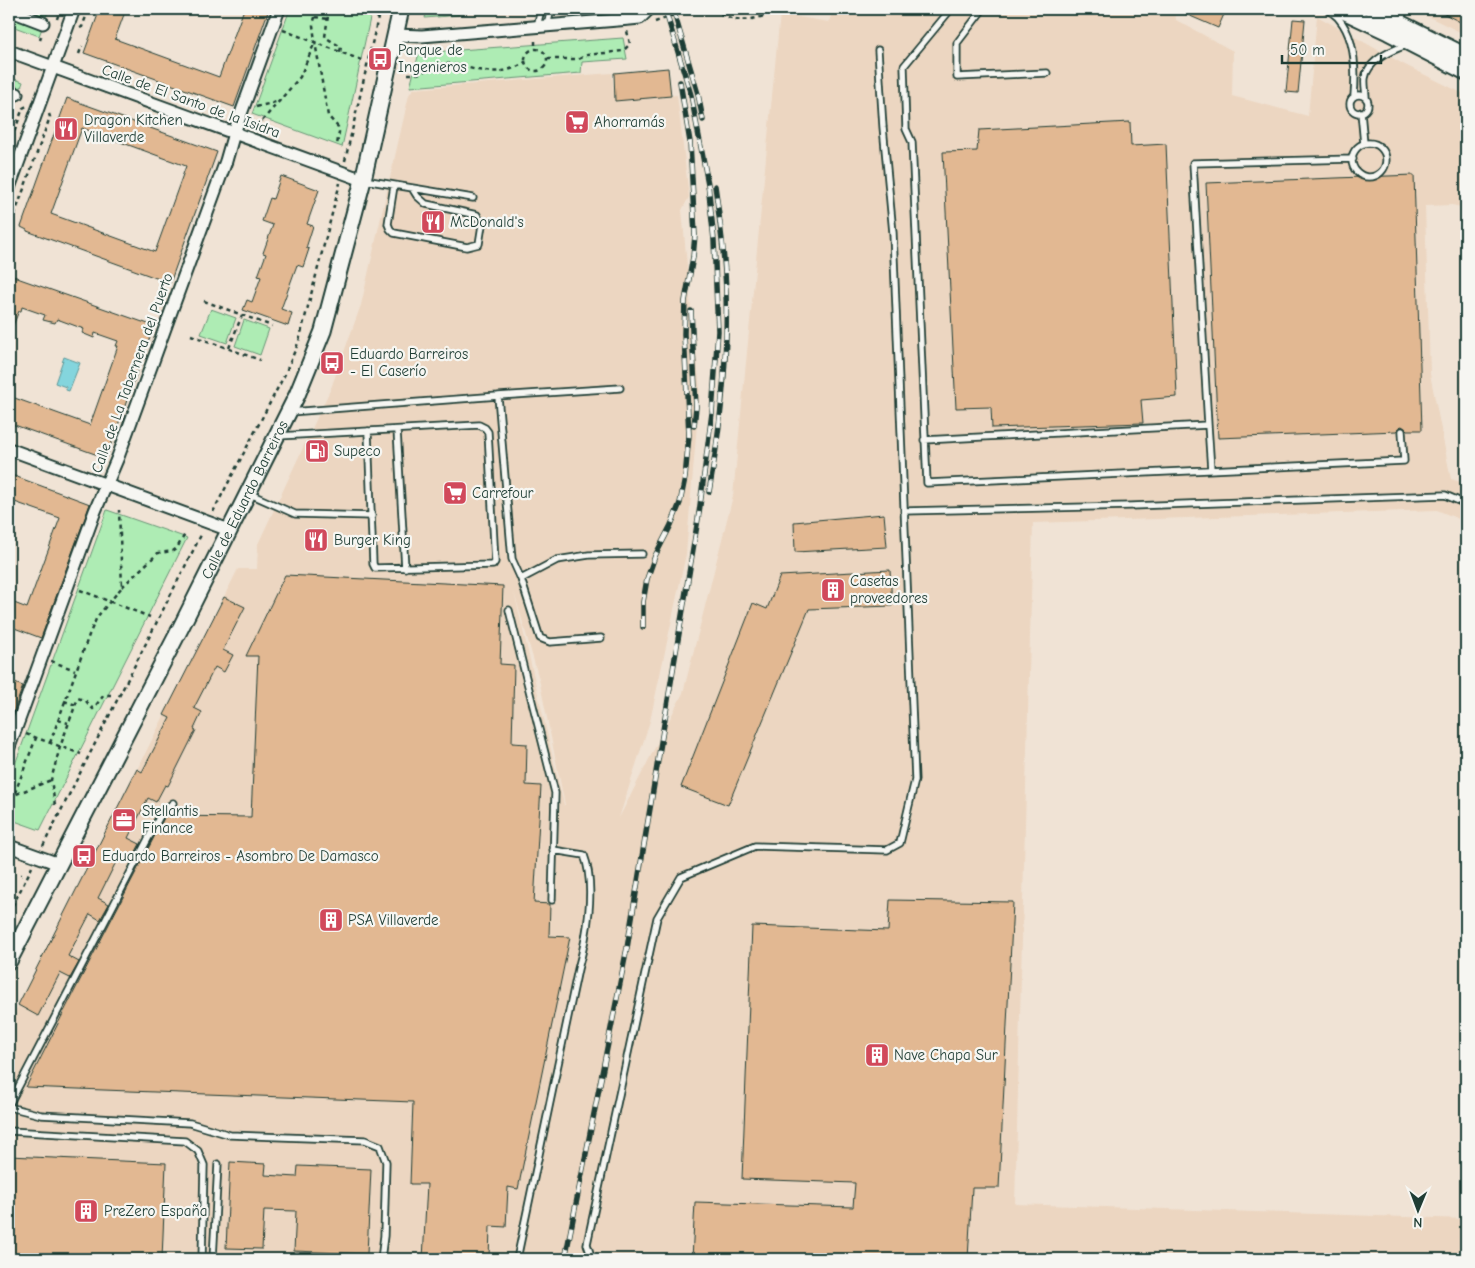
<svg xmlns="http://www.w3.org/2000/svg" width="1475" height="1268" font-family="'Comic Neue',sans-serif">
	<rect width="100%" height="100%" fill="#f0e3d5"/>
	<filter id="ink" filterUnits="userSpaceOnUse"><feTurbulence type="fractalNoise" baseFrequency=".02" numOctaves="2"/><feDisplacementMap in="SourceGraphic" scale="10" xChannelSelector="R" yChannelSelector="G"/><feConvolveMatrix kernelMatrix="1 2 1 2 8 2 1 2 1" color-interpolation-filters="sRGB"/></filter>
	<g filter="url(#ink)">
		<path fill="#ecd6c1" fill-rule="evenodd" d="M 833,9 L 933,15 L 938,9 L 1175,9 L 1176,20 L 1233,51 L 1232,96 L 1308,116 L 1317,16 L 1405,65 L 1466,95 L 1466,208 L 1452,205 L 1425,206 L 1430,374 L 1451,479 L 1466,484 L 1466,522 L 1437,510 L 1033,523 L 1015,1204 L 1466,1219 L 1466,1259 L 9,1259 L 9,1024 L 238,569 L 257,569 L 258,544 L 331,388 L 361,305 L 409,95 L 413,89 L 612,73 L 615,101 L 677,95 L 689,197 L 682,210 L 690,300 L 700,388 L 686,554 L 650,721 L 619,818 L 683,693 L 733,496 L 780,14 L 829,22 ZM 514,592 L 539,679 L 565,805 L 564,805 Z
			M 1412,9 L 1466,9 L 1466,35 L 1417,11 Z"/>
		<path fill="#aeecb4" stroke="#669474" d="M 9,9 L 49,9 L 39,36 L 9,25 Z
			M 290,9 L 372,9 L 342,147 L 252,114 Z
			M 427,9 L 452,9 L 459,15 L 425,18 Z
			M 623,38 L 627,59 L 582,62 L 581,73 L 410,87 L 419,53 Z
			M 9,77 L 23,82 L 9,121 Z
			M 211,309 L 236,318 L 227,343 L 201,334 Z
			M 244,320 L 269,329 L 260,355 L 235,346 Z
			M 107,510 L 187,538 L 40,830 L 9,819 L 9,781 Z"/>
		<path fill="#84d5dd" stroke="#5c9899" d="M 64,357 L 80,363 L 69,391 L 66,390 L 66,387 L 55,383 Z"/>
		<path fill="#e2b892" stroke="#1f3d34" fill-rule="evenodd" d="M 100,9 L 126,9 L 115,39 L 219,77 L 244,9 L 269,9 L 234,107 L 84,53 Z
			M 1174,9 L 1217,9 L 1225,12 L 1218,28 Z
			M 1435,9 L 1466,9 L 1466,25 Z
			M 1293,19 L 1305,20 L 1298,93 L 1286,92 Z
			M 668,68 L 671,96 L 615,101 L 614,73 Z
			M 67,98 L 217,152 L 170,283 L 27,231 L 27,230 L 21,227 ZM 82,128 L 186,166 L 155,252 L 51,214 Z
			M 1130,122 L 1131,146 L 1166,144 L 1177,397 L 1141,400 L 1143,423 L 992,428 L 991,407 L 956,408 L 943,152 L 977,151 L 979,130 Z
			M 1414,175 L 1422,430 L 1407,430 L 1402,426 L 1399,427 L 1397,431 L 1218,438 L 1206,183 Z
			M 281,176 L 319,190 L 307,224 L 313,226 L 306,248 L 309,249 L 303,267 L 297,265 L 281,309 L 292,313 L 288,326 L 243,310 L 247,300 L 252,302 L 261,277 L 258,276 L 266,254 L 263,253 L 273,225 L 262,221 L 270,198 L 273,199 Z
			M 9,273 L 20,279 L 154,326 L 106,458 L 9,423 L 9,396 L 90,425 L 118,346 L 116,346 L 118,341 L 95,333 L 94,338 L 82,333 L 84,329 L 57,319 L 55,323 L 43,320 L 45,315 L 22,307 L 21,311 L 19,311 L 9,335 Z
			M 9,474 L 90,504 L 41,638 L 9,626 L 9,601 L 27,608 L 60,518 L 9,500 Z
			M 884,514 L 887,547 L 795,552 L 794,522 Z
			M 890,570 L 892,606 L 809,609 L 728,805 L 681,787 L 753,603 L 767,609 L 780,576 Z
			M 285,575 L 503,586 L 500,664 L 514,665 L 512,743 L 527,744 L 526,785 L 541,786 L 534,903 L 550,904 L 549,936 L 570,937 L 518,1189 L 508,1187 L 506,1227 L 490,1226 L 489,1259 L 423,1259 L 427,1184 L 410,1184 L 413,1102 L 26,1087 L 79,982 L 165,816 L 251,817 L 258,656 L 246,656 Z
			M 224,597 L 245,607 L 223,650 L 233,655 L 224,672 L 215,667 L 194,708 L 202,712 L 194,729 L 196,730 L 168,786 L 165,785 L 156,802 L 148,798 L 128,838 L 140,844 L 131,861 L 119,856 L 98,898 L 109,904 L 100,920 L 90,914 L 68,956 L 79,962 L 70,978 L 60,973 L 38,1016 L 18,1005 L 137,769 L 142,772 L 170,718 L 164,715 Z
			M 9,681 L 23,686 L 9,724 Z
			M 890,900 L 1013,902 L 999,1188 L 972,1188 L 968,1259 L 692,1259 L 695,1202 L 853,1207 L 855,1183 L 742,1179 L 752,926 L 888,931 Z
			M 9,1156 L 166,1163 L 162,1259 L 9,1259 Z
			M 230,1162 L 266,1164 L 265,1175 L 297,1177 L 298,1166 L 371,1169 L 367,1254 L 294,1251 L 296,1211 L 264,1210 L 262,1249 L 226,1248 Z"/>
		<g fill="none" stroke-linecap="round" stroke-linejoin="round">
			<defs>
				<path id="lane" d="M 951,9 L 904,66 L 906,129 L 912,142 L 927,483 L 1404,461 L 1402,431
					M 983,9 L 957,43 L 957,77 L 1047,73
					M 1327,9 C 1331,12 1336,15 1339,19 C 1356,39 1356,72 1354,96
					M 1400,21 L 1405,9
					M 547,26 L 551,9
					M 537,27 L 541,9
					M1350 104a9 9 0 1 1 18 0a9 9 0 1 1-18 0Z
					M 1366,98 C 1366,92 1364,84 1365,78 C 1368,60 1392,50 1407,45
					M 1361,112 L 1364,144
					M1352 160a17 17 0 1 1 34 0a17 17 0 1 1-34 0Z
					M 364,180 L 473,198
					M 394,186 L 388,224 L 390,229 L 394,233 L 467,247 L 479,244 L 482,225 L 477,215 L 426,204 L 417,196 L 412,188
					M 498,396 L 512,559 L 521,579 L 540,638 L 550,642 L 601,638
					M 290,412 L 498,396 L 620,388
					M 1208,425 L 1211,470
					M 397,430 L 405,568
					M 278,436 L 479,425 L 485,428 L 488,432 L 495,562 L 493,565 L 375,568 L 373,564 L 368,431
					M 924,440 L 1208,425 L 1193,163 L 1353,159
					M 248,493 L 295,514 L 372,516
					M 904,511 L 1131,506 L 1445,495 L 1466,504
					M 521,579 L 557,560 L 589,555 L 642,554
					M 509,610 L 555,793 L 552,900
					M 9,1105 L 162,812 L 173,803
					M 9,1107 L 41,1115 L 190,1123 L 230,1135 L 365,1140 L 380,1146 L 386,1162 L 384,1236 L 381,1259
					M 9,1131 L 185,1141 L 198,1151 L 204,1165 L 202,1259
					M 213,1259 L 218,1164
					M 517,1259 L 578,969 C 587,937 596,886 584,855 L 553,850
					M 592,1259 L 587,1244 L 657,918 L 681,877 L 755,846 L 887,850 L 900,843 L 915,780 L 893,233 L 883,127 L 878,50"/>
				<path id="street" d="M 9,10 L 43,23
					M 396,35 L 422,36 L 630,19 L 640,18 L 647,11 L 647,9
					M 9,51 L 363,180
					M 9,91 L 17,94
					M 9,188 L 74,9
					M 9,449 L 229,530
					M 9,747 L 95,511 L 118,457 L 226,161 L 234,133 L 279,9
					M 9,846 L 59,864"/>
				<g id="secondary">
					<path d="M 1339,9 L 1388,32 L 1466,72"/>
					<path d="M 1372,9 L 1466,56"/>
					<path id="s1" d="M 9,961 L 180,629 L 297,395 L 323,331 L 363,180 L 401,9"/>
				</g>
			</defs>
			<use href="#lane" stroke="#1f3d34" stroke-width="9"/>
			<use href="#street" stroke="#1f3d34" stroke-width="15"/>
			<use href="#secondary" stroke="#1f3d34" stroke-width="19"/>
			<path stroke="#1f3d34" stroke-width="2.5" stroke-dasharray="4 4" stroke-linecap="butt" d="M 317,9 L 313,25 L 315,42 L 328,116 L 338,127 L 339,132 L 337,145
				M 329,9 L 325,37 L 341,47 L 340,52
				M 714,9 C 733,25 759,21 779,9
				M 315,17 L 328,19
				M 57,19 L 60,9
				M 655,22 L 690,9
				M 80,28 L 82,27 L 89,9
				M 283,30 L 361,60
				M 40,40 L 42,34
				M 535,41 L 535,49
				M525 60a11 11 0 1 1 22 0a11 11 0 1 1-22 0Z
				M 79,54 L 82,46
				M 547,59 L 579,59 L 587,55 L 623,51 L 630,44 L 627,31
				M 408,74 C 412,74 416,74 420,73 C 427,70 433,65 442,64 C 451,63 460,66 469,68 C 488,73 508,74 525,62
				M 256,107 L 280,101
				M 262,121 L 300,77 L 315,42
				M 9,146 L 23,108 L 27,106
				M 345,161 L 380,9
				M 9,230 L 50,117 L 49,114
				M 204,301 L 272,326
				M 191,335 L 260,360
				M 229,348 L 242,315
				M 213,512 L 285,374 L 299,341 L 340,183
				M 122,587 L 158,553 L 173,551 L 177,548 L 185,534
				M 80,590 L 150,617
				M 51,661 L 75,670
				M 64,701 L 76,705
				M 58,720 L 68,723
				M 26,734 L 81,754
				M 50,743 L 89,635 L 97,617 L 122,587 L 119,510
				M 9,793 L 14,795 L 51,780
				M 55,805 L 51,780 L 60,747 L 78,698 L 86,701 L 93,709 L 104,695 L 111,695
				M 9,808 L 36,738
				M 43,846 L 202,533
				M 21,875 L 22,875
				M 9,913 L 32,867"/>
			<use href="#lane" stroke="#f6f6f2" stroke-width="5.5"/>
			<use href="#street" stroke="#f6f6f2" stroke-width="11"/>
			<use href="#secondary" stroke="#f6f6f2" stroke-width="15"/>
			<defs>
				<path id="rail" d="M 673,9 L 698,94 L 703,120
					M 691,311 L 696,407 L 694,426
					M 709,492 C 720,430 728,355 726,292 C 725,256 720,221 715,186
					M 643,627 L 643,602 L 647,579 L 655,556 L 671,525 L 680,503 L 685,478 L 689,435 L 684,334 L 685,301 L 693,257 L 695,235 L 690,142 L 680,82
					M 565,1259 L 627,948 L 637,887 L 699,513 L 712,413 L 718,331 L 714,240 L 708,184 L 691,95 L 665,9"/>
			</defs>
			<use href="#rail" stroke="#1f3d34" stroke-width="5.5"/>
			<use href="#rail" stroke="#f6f6f2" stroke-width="4" stroke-dasharray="11" stroke-linecap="butt"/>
		</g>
	</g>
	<defs>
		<symbol id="bus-square" viewBox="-11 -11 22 22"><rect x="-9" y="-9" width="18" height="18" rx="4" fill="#d1495b" stroke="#f6f6f2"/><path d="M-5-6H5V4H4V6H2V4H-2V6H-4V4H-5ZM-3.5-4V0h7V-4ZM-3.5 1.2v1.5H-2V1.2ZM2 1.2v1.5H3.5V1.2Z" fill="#fff"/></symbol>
		<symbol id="supermarket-square" viewBox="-11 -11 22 22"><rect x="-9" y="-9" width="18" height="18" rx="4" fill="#d1495b" stroke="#f6f6f2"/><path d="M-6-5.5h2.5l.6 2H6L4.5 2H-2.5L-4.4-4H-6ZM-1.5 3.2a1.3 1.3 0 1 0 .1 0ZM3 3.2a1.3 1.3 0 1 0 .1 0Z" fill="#fff"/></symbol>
		<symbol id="restaurant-square" viewBox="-11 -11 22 22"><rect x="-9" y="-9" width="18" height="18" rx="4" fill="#d1495b" stroke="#f6f6f2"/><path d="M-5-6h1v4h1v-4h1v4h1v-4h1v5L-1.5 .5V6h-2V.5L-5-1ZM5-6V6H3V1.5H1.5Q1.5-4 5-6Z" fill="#fff"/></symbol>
		<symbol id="fuel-square" viewBox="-11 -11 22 22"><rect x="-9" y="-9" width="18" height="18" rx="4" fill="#d1495b" stroke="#f6f6f2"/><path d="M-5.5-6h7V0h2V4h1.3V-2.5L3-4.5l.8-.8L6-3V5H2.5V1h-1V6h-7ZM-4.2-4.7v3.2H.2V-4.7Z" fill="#fff"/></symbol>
		<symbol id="building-square" viewBox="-11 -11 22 22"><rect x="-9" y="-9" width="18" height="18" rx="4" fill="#d1495b" stroke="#f6f6f2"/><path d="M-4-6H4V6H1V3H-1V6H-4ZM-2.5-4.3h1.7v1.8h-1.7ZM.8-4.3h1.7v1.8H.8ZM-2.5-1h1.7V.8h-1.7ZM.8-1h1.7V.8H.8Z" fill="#fff"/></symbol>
		<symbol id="office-square" viewBox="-11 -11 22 22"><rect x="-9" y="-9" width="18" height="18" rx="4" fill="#d1495b" stroke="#f6f6f2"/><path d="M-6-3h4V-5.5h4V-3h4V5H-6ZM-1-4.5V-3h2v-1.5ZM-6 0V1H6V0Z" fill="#fff"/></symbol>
	</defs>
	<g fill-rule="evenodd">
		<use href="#bus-square" x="366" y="45" width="28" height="28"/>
		<use href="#supermarket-square" x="563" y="108" width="28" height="28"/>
		<use href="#restaurant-square" x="52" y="115" width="28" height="28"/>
		<use href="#restaurant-square" x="419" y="208" width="28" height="28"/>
		<use href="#bus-square" x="318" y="349" width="28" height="28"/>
		<use href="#fuel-square" x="303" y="437" width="28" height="28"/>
		<use href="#supermarket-square" x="441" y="479" width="28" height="28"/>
		<use href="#restaurant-square" x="302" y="526" width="28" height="28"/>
		<use href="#building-square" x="819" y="576" width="28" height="28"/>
		<use href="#office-square" x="110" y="806" width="28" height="28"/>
		<use href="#bus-square" x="70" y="842" width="28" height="28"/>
		<use href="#building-square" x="317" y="906" width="28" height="28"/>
		<use href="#building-square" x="863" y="1041" width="28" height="28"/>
		<use href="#building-square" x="72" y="1197" width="28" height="28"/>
	</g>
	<g text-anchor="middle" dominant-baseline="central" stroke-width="4.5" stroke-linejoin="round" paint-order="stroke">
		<g font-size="15" fill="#1f3d34" stroke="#f6f6f2" text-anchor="start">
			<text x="398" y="50">Parque de<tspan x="398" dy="17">Ingenieros</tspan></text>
			<text x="84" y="120">Dragon Kitchen<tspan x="84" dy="17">Villaverde</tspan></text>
			<text x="594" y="122">Ahorramás</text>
			<text x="450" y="222">McDonald's</text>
			<text x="350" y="354">Eduardo Barreiros<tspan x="350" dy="17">- El Caserío</tspan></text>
			<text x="334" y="451">Supeco</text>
			<text x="472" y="493">Carrefour</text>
			<text x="334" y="540">Burger King</text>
			<text x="850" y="581">Casetas<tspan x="850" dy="17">proveedores</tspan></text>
			<text x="142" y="811">Stellantis<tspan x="142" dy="17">Finance</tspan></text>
			<text x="102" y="856">Eduardo Barreiros - Asombro De Damasco</text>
			<text x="348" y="920">PSA Villaverde</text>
			<text x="894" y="1055">Nave Chapa Sur</text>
			<text x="104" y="1211">PreZero España</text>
		</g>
		<g font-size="15" fill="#1f3d34" stroke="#f6f6f2">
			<text transform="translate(191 101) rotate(20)">Calle de El Santo de la Isidra</text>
			<text transform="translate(132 373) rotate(-70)">Calle de La Tabernera del Puerto</text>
			<text stroke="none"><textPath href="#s1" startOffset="518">Calle de Eduardo Barreiros</textPath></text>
		</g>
	</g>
	<rect width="1475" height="1268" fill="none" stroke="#f6f6f2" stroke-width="30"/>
	<rect x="15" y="15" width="1445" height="1238" fill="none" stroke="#1f3d34" stroke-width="2" filter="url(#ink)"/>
	<g transform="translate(1418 1210) rotate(181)" stroke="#f6f6f2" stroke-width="4" paint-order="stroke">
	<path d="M0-4L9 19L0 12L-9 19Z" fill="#1f3d34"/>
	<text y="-8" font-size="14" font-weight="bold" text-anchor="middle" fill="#1f3d34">N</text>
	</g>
	<path d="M1282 55v8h99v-8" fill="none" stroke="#1f3d34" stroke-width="2.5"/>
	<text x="1290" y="55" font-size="15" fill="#1f3d34" stroke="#f6f6f2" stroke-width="4" paint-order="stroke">50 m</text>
</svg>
